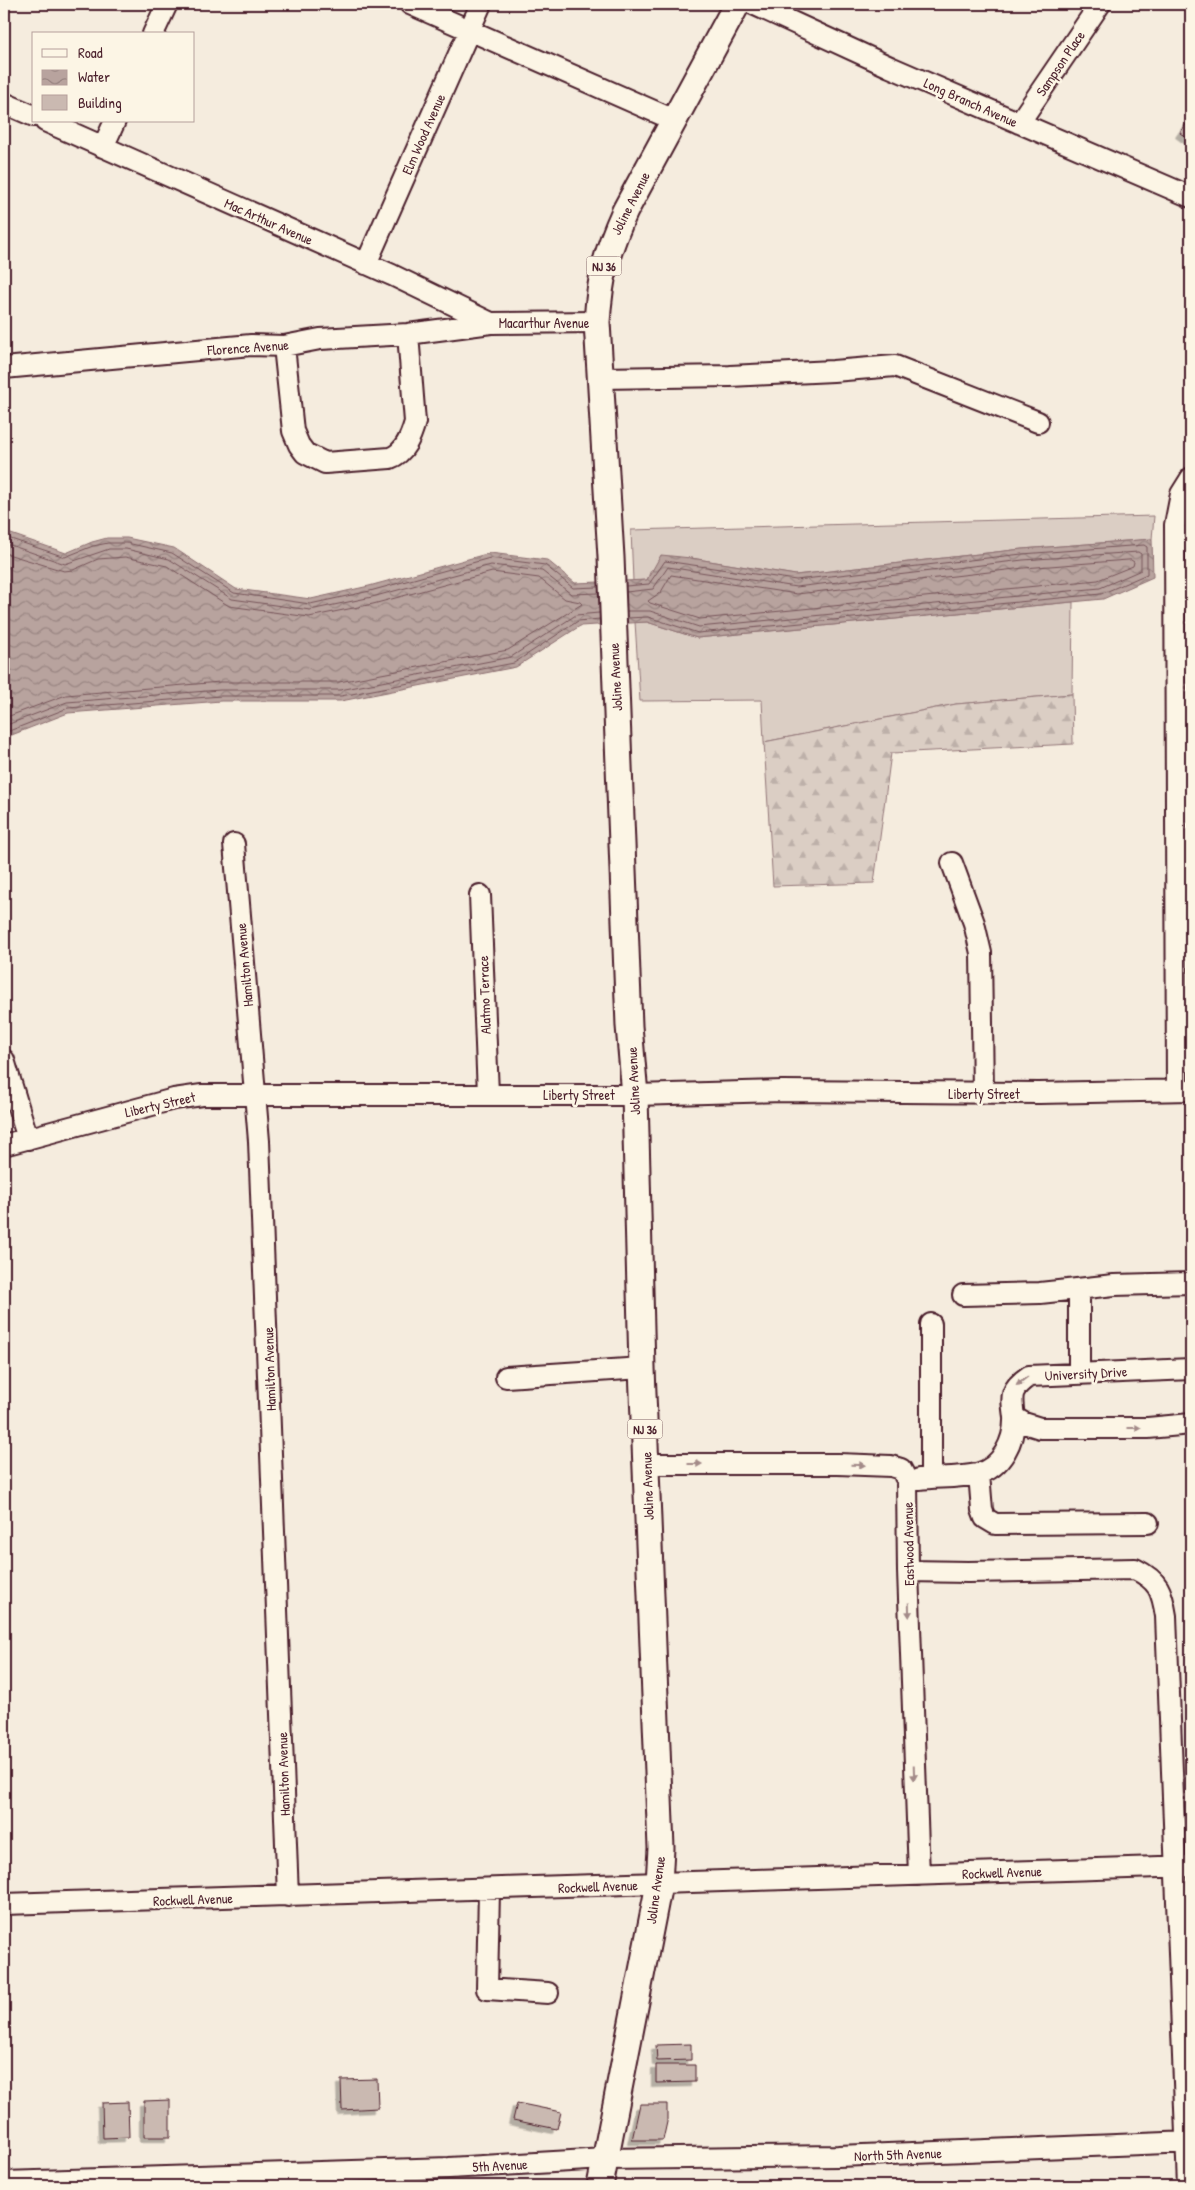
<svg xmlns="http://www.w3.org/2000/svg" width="1195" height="2190" font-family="'Patrick Hand',sans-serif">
	<defs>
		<pattern id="forest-firs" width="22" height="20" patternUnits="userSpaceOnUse" patternTransform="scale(1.25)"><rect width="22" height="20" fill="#dbcec4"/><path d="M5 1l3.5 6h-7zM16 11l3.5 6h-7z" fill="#bdb0a9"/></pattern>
		<pattern id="water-waves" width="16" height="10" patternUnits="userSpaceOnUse" patternTransform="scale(1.25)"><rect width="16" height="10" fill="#b8a39e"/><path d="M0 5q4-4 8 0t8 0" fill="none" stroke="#988481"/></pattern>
		<filter id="shadow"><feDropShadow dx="-4.5" dy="4.5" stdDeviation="0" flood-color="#0004"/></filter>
	</defs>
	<rect width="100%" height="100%" fill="#f5ecde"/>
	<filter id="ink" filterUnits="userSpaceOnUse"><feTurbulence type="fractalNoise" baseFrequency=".02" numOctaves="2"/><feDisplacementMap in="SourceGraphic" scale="10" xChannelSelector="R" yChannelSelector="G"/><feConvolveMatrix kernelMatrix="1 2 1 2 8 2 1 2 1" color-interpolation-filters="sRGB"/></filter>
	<g filter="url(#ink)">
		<path fill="#dbcec4" stroke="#927678" d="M 1154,516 L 1152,539 L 1022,549 L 795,575 L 691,558 L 651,570 L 647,580 L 633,581 L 631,530 Z
			M 1073,602 L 1072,694 L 956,704 L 764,742 L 762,700 L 640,701 L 635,622 L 647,622 L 697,638 Z"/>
		<path fill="url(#forest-firs)" stroke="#927678" d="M 1072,694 L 1073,744 L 891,753 L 874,883 L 773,886 L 764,742 L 956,704 Z"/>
		<path fill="url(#water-waves)" stroke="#8c6e70" d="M 4,534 L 11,534 L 66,553 L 92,542 L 107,538 L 127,538 L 174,548 L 236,589 L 311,599 L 369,586 L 490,553 L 547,560 L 575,583 L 647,580 L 661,555 L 691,558 L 796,575 L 1022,549 L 1152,539 L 1153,577 L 1103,599 L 697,638 L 647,622 L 580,626 L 516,667 L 341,701 L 221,701 L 68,713 L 4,738 Z"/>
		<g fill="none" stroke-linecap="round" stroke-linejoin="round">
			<path stroke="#765459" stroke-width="1" d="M 4,539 L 11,539 L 65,557 L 93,546 L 108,543 L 127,543 L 172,553 L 234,593 L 310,604 L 370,591 L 490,558 L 545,565 L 573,588 L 598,587
				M 4,545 L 10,545 L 65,564 L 109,549 L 126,549 L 169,559 L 232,599 L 310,610 L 372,597 L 491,565 L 542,571 L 571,594 L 599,593
				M 4,553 L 64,571 L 73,570 L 98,559 L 125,557 L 167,566 L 229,606 L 309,617 L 373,604 L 492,572 L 539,578 L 565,599 L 580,602 L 582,604 L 508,650 L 339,682 L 220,682 L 66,695 L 4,718
				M 1131,560 L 1134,562 L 1133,566 L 1098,580 L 700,619 L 650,603 L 648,601 L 661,592 L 671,575 L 797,594 L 1024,568 Z
				M 626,586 L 649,584 L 665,561 L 796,580 L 1022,554 L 1144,545 L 1147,547 L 1147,574 L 1101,594 L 698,633 L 648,617 L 627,618
				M 626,592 L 653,589 L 668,567 L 796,587 L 1023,560 L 1138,552 L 1141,554 L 1141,570 L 1100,588 L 699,627 L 650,611 L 627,611
				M 4,726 L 67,702 L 220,690 L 340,690 L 511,657 L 576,615 L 599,613
				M 4,733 L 68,708 L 221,696 L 341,696 L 514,663 L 578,621 L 600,619"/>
		</g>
		<path fill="#cab9b1" stroke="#4a1f2b" filter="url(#shadow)" d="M 1191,117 L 1191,141 L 1180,133 Z
			M 691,2044 L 691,2060 L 657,2061 L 656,2045 Z
			M 656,2065 L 695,2065 L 695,2082 L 656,2083 Z
			M 377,2079 L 378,2108 L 342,2110 L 341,2080 Z
			M 170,2100 L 170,2137 L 144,2137 L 144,2101 Z
			M 128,2102 L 129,2137 L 103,2138 L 102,2103 Z
			M 517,2103 L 561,2112 L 557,2129 L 513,2120 Z
			M 640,2104 L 667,2104 L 667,2122 L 663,2140 L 632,2140 Z"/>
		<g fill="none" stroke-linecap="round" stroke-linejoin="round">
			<defs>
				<path id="minor" d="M 410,4 L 674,120
					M 753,4 L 890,67 L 1191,197
					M 153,34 L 167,4
					M 4,103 L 34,116
					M 45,121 L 392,275 L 491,323
					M 1019,123 L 1100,4
					M 103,147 L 115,121
					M 366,264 L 481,4
					M 284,346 L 293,431 L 299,445 L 305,453 L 325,463 L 390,458 C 405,453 411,436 415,422 L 408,334
					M 4,368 L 251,345 L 284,346 L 320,339 L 408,334 L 491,323 L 597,322
					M 601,378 L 730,376 L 833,371 L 895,366 L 1038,422
					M 234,844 L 259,1141 L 288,1896
					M 952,863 L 974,923 L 981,953 L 983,1093
					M 480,895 L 488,1094
					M 4,1060 L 28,1139
					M 1177,1090 L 1175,525 L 1181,494 L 1191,478
					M 4,1145 L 174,1099 L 202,1095 L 635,1095 L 783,1091 L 1039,1093 L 1191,1090
					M 963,1295 L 1040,1293 L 1114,1285 L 1191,1283
					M 1191,1369 L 1029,1376 C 1010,1389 1011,1395 1014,1417 L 1024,1423 L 1040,1428 L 1148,1428 L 1191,1424
					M 1079,1373 L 1079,1289
					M 506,1377 L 642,1368
					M 647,1464 L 838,1464 L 891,1466 L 901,1469 L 907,1480 L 908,1571 L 919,1875
					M 979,1474 L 982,1510 L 985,1518 L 995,1524 L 1148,1523
					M 931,1478 L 931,1324
					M 919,1479 C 938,1477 958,1478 977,1474 C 1002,1468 1015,1440 1014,1417
					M 908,1571 L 968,1572 L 1135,1569 C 1159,1581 1162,1591 1166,1616 L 1188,2186
					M 489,1890 L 487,1989 L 548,1993
					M 4,1904 L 1191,1866
					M 4,2182 L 449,2168 L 605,2159 L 838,2156 L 1191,2142"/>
				<path id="major" d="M 600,2186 L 659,1884 L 661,1848 L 642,1368 L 635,1095 L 629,1026 L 611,557 L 597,322 C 600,277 606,253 625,211 L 737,4"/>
			</defs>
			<use href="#minor" stroke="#4a1f2b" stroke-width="24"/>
			<use href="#major" stroke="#4a1f2b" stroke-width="29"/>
			<use href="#minor" stroke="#fcf5e5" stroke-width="20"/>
			<use href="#major" stroke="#fcf5e5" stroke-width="25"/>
		</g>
		<defs><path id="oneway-solid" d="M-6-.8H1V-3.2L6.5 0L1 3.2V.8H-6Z" transform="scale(1.25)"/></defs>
		<g fill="#a38a88">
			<use href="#oneway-solid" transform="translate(1022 1381) rotate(142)"/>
			<use href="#oneway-solid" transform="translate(1134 1428)"/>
			<use href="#oneway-solid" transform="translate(695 1464)"/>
			<use href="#oneway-solid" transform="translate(858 1465) rotate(2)"/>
			<use href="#oneway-solid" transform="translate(909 1610) rotate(88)"/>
			<use href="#oneway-solid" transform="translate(914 1773) rotate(88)"/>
		</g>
	</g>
	<g text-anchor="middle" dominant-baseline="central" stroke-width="5" stroke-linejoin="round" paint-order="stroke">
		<g fill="#fcf5e5" stroke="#7f5f63" stroke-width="1">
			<rect x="586.5" y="256.5" width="35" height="19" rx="4"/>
			<rect x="627.5" y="1419.5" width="35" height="19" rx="4"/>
		</g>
		<g font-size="12" font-weight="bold" fill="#4a1f2b">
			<text x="604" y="266">NJ 36</text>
			<text x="645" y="1429">NJ 36</text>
		</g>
		<g font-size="14" fill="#4a1f2b" stroke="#fcf5e5">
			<text transform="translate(1060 63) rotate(-56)">Sampson Place</text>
			<text transform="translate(971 102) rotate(24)">Long Branch Avenue</text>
			<text transform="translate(423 134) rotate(-66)">Elm Wood Avenue</text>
			<text transform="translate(630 203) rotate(-63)">Joline Avenue</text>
			<text transform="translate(269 221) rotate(24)">Mac Arthur Avenue</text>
			<text x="544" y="322">Macarthur Avenue</text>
			<text transform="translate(248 347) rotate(-4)">Florence Avenue</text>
			<text transform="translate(615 677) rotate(-93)">Joline Avenue</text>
			<text transform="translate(244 965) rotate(-95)">Hamilton Avenue</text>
			<text transform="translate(484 995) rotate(-92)">Alatmo Terrace</text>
			<text transform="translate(633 1081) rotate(-93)">Joline Avenue</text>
			<text x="984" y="1093">Liberty Street</text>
			<text x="579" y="1094">Liberty Street</text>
			<text transform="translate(160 1104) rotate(-13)">Liberty Street</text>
			<text transform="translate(269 1369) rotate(-92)">Hamilton Avenue</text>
			<text transform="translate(1086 1373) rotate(-3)">University Drive</text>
			<text transform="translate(647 1486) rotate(-92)">Joline Avenue</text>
			<text transform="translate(908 1544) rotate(-91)">Eastwood Avenue</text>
			<text transform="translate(283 1774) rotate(-92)">Hamilton Avenue</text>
			<text transform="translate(1002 1872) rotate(-2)">Rockwell Avenue</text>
			<text transform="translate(598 1886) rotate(-2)">Rockwell Avenue</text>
			<text transform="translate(655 1890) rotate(-82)">Joline Avenue</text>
			<text transform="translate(193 1899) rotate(-2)">Rockwell Avenue</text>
			<text transform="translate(898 2154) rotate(-2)">North 5th Avenue</text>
			<text transform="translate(500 2165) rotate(-3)">5th Avenue</text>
		</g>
	</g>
	<rect width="1195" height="2190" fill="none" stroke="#fcf5e5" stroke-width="20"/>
	<rect x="10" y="10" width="1175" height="2170" fill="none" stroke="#4a1f2b" stroke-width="2" filter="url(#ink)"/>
	<rect x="32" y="32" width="162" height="90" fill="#fcf5e5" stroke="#b59f9b"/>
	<rect x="42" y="49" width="25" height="8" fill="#fcf5e5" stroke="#b59f9b"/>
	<text x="78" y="58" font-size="15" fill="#4a1f2b">Road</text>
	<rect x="42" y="70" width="25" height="15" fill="url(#water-waves)" stroke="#b59f9b"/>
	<text x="78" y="82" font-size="15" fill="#4a1f2b">Water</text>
	<rect x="42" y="95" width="25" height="15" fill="#cab9b1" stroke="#b59f9b"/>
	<text x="78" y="108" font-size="15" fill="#4a1f2b">Building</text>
</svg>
